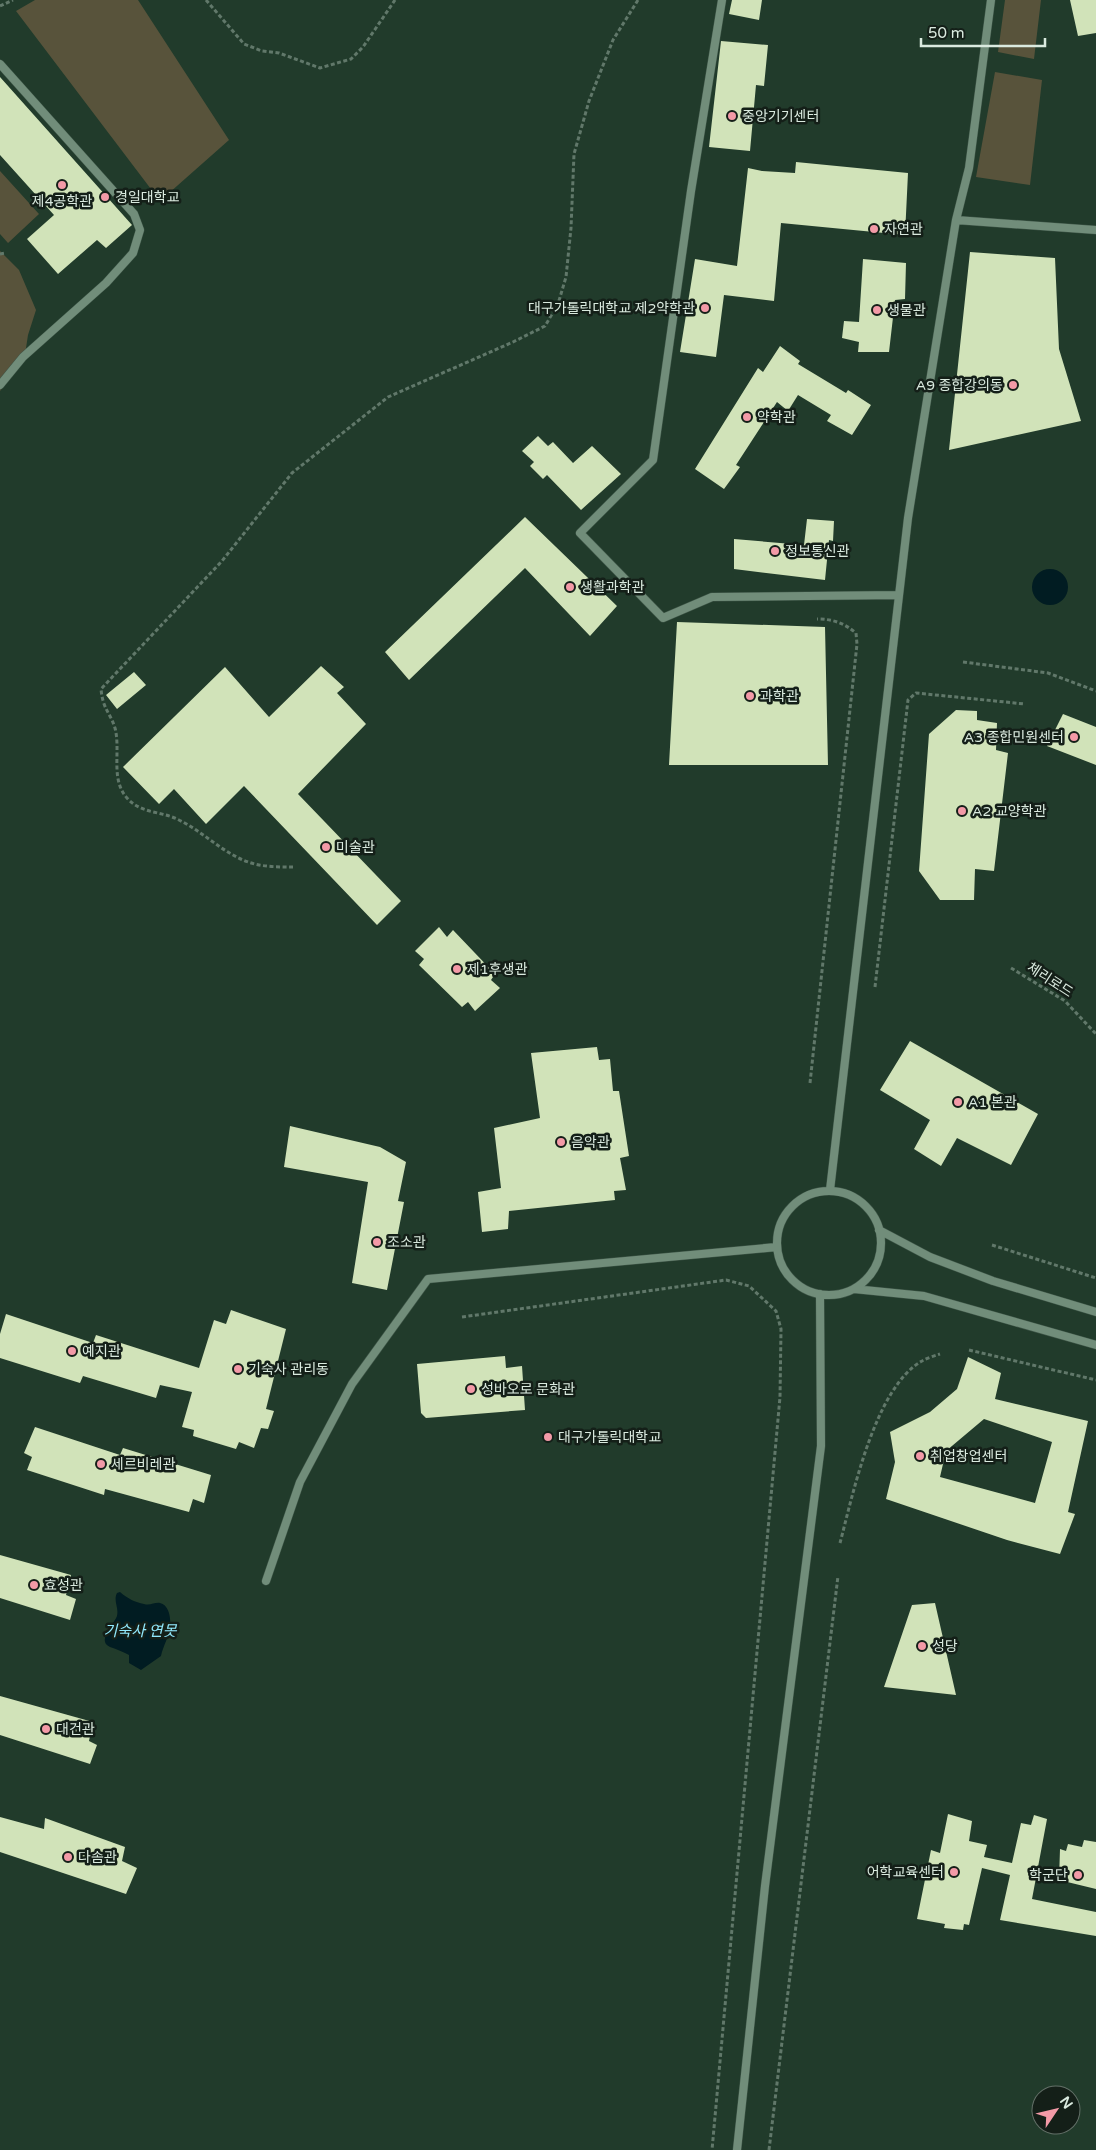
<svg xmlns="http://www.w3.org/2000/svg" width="1096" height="2150" font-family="'Varela Round','Noto Sans KR',sans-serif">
	<rect width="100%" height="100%" fill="#213b2b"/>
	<path fill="#58533b" d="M 35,0 L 138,0 L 229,140 L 160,201 L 16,11 Z
		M 1005,0 L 1041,0 L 1034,59 L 998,52 Z
		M 995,72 L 1042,80 L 1030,185 L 976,177 Z
		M 0,171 L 39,214 L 8,243 L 0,234 Z
		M 0,251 L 19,270 L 36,310 L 28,335 L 24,361 L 0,391 Z"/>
	<path fill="#011c22" d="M1032 587a18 18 0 1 1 36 0a18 18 0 1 1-36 0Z
		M 120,1592 C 128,1599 135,1602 144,1604 C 150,1606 155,1602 160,1603 C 169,1605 171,1618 170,1626 C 169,1637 163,1646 161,1656 L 141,1670 L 129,1663 L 129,1655 C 123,1652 117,1649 110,1647 C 96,1641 114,1624 117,1616 C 119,1607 113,1601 117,1593 Z"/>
	<path fill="#d1e3b9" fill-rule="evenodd" d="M 732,0 L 762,0 L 759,20 L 729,14 Z
		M 1070,0 L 1096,0 L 1096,33 L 1078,36 Z
		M 721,41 L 768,45 L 764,86 L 756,85 L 750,151 L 709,147 Z
		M 0,77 L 132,225 L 106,248 L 97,240 L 58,274 L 27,239 L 54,215 L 0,155 Z
		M 796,162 L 908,173 L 905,235 L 781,223 L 774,301 L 724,295 L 716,357 L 680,352 L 695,259 L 737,266 L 748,168 L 762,171 L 795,173 Z
		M 970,252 L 1055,258 L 1059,349 L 1081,421 L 949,450 Z
		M 863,259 L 906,263 L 905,299 L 895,300 L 889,352 L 858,352 L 859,342 L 842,338 L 844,321 L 859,322 Z
		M 780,346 L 800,361 L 798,364 L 846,393 L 848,390 L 871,405 L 852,435 L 827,421 L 831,415 L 798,395 L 788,411 L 777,402 L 736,465 L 740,467 L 724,489 L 695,469 L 758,368 L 763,372 Z
		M 538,436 L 548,446 L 553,442 L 573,463 L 592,446 L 621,474 L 581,510 L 547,475 L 543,479 L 530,466 L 534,462 L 522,451 Z
		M 525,517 L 617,606 L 590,636 L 525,568 L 409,680 L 385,652 Z
		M 807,519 L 834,521 L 833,541 L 829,540 L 825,580 L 734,569 L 734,539 L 804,545 Z
		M 677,622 L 825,627 L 828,765 L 669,765 Z
		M 321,666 L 344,687 L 337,693 L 366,724 L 298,794 L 401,901 L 377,925 L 244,786 L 206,824 L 174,789 L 159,804 L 123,767 L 225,667 L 269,717 Z
		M 134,672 L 146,685 L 117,709 L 106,695 Z
		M 956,710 L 977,711 L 977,720 L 997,723 L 996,750 L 1008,753 L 994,871 L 975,869 L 974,900 L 940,900 L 919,871 L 929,734 Z
		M 1063,714 L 1096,727 L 1096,765 L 1047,746 Z
		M 439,927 L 447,937 L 453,930 L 495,974 L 491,980 L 500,988 L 475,1011 L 468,1002 L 462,1007 L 419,965 L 424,959 L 415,951 Z
		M 910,1041 L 1038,1114 L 1011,1165 L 957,1138 L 941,1166 L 914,1149 L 930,1120 L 880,1090 Z
		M 597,1047 L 599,1060 L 610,1059 L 613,1091 L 619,1091 L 629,1156 L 620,1158 L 626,1190 L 614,1191 L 615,1200 L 509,1211 L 508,1229 L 482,1232 L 478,1192 L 501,1188 L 494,1128 L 540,1118 L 531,1053 Z
		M 290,1126 L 380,1147 L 406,1162 L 398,1201 L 404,1202 L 387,1290 L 352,1283 L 368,1182 L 284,1167 Z
		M 231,1310 L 286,1329 L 266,1409 L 274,1411 L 268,1429 L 261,1428 L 254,1448 L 239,1442 L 236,1449 L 193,1436 L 194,1430 L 182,1427 L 192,1392 L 160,1385 L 156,1398 L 83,1376 L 80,1383 L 0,1358 L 0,1334 L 6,1314 L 93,1343 L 96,1335 L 199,1368 L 214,1320 L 226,1324 Z
		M 505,1356 L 506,1368 L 522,1366 L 525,1410 L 426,1418 L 421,1413 L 417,1364 Z
		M 968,1357 L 1001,1373 L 995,1399 L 1088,1421 L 1068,1512 L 1075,1514 L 1060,1554 L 1007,1540 L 886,1499 L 895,1462 L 890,1432 L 930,1412 L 957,1389 ZM 984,1419 L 1052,1442 L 1035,1503 L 940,1477 L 946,1451 Z
		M 35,1427 L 120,1455 L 123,1448 L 211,1475 L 204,1503 L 193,1499 L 189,1512 L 105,1489 L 104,1495 L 27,1470 L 32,1457 L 24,1453 Z
		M 0,1555 L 71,1575 L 66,1595 L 76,1599 L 70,1620 L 0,1598 Z
		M 935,1603 L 956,1695 L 884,1687 L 912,1605 Z
		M 0,1696 L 93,1722 L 89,1741 L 97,1745 L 90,1764 L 0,1735 Z
		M 948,1814 L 972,1821 L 969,1841 L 987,1845 L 984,1857 L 1012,1863 L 1021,1823 L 1031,1825 L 1034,1815 L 1047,1819 L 1032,1899 L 1096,1912 L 1096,1936 L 1000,1920 L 1010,1875 L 982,1868 L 969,1925 L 964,1924 L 963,1930 L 944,1928 L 945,1924 L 917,1919 L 931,1850 L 940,1853 Z
		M 0,1817 L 44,1829 L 45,1818 L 125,1847 L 122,1861 L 137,1868 L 126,1894 L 0,1852 Z
		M 1084,1840 L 1096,1842 L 1096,1889 L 1059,1880 L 1060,1849 L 1066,1851 L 1068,1844 L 1082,1847 Z"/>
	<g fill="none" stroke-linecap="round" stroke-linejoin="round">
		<defs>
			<path id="service" d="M 722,0 L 691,191 L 653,460 L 580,533 L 663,618 L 712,597 L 899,595
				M 0,64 L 134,214 L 140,230 L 133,253 L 106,283 L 23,357 L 0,385
				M 956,220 L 1096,230
				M 830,1190 L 908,518 L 956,220 L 969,168 L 991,0
				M777 1243a52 52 0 1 1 104 0a52 52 0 1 1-104 0Z
				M 879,1230 L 930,1257 L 993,1281 L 1096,1312
				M 854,1289 L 924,1296 L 1096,1345
				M 266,1581 L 300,1482 L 352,1384 L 428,1279 L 777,1247
				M 737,2150 L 765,1886 L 821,1446 L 820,1294"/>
		</defs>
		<use href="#service" stroke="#3f5648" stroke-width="9"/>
		<path stroke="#61786a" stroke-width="3" stroke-dasharray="4 2.5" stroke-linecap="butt" d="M 206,0 L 244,44 L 262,51 L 279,53 L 320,68 L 351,59 L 363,47 L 395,0
			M 0,6 L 13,0
			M 0,254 L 6,253
			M 963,662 L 1048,673 L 1096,691
			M 293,867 C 282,867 270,867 259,865 C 228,859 206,833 179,820 C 162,811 141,814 127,798 C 110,779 121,751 115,728 C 110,712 103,710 101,689 L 222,561 L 292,473 L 388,397 L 513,342 L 545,326 L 558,304 L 566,277 L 571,228 L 574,154 L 589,101 L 613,40 L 638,0
			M 1011,968 L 1065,1001 L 1096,1034
			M 875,987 L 908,700 L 916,693 L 1025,704
			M 810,1083 L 857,644 L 856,633 C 844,623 833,619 817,619
			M 992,1245 L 1096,1278
			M 462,1317 L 726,1280 L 749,1286 L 776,1311 L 781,1329 L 780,1397 L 712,2150
			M 969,1350 L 1096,1380
			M 840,1543 C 853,1494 875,1387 922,1361 C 927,1358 934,1356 940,1354
			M 769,2150 L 838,1576"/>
		<use href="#service" stroke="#718d7a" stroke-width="8"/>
	</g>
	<g fill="#f39aa7" stroke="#141f18" stroke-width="2">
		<circle cx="732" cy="116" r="5"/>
		<circle cx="62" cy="185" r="5"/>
		<circle cx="105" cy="197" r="5"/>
		<circle cx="874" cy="229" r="5"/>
		<circle cx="705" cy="308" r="5"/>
		<circle cx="877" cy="310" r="5"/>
		<circle cx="1013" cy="385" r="5"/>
		<circle cx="747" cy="417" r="5"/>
		<circle cx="775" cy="551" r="5"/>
		<circle cx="570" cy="587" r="5"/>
		<circle cx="750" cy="696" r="5"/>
		<circle cx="1074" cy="737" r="5"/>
		<circle cx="962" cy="811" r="5"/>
		<circle cx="326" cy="847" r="5"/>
		<circle cx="457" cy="969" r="5"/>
		<circle cx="958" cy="1102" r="5"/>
		<circle cx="561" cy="1142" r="5"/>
		<circle cx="377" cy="1242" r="5"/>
		<circle cx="72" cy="1351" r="5"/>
		<circle cx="238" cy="1369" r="5"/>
		<circle cx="471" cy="1389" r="5"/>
		<circle cx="548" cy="1437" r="5"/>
		<circle cx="920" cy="1456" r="5"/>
		<circle cx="101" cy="1464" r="5"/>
		<circle cx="34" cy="1585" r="5"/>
		<circle cx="922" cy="1646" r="5"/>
		<circle cx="46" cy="1729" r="5"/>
		<circle cx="68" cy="1857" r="5"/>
		<circle cx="954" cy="1872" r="5"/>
		<circle cx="1078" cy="1875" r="5"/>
	</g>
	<g text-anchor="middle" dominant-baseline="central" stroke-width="5" stroke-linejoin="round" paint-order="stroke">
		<g font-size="14" fill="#daeadf" stroke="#141f18" text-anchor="start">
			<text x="742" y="116">중앙기기센터</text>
			<text x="115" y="197">경일대학교</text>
			<text x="62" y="201" text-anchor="middle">제4공학관</text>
			<text x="884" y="229">자연관</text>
			<text x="695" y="308" text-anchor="end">대구가톨릭대학교 제2약학관</text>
			<text x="887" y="310">생물관</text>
			<text x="1003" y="385" text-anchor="end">A9 종합강의동</text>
			<text x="757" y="417">약학관</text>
			<text x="785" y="551">정보통신관</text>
			<text x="580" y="587">생활과학관</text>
			<text x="760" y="696">과학관</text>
			<text x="1064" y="737" text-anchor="end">A3 종합민원센터</text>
			<text x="972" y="811">A2 교양학관</text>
			<text x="336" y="847">미술관</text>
			<text x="467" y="969">제1후생관</text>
			<text x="968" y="1102">A1 본관</text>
			<text x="571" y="1142">음악관</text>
			<text x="387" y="1242">조소관</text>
			<text x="82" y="1351">예지관</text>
			<text x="248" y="1369">기숙사 관리동</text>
			<text x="481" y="1389">성바오로 문화관</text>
			<text x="558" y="1437">대구가톨릭대학교</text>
			<text x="930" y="1456">취업창업센터</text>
			<text x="111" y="1464">세르비레관</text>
			<text x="44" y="1585">효성관</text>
			<text x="932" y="1646">성당</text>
			<text x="56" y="1729">대건관</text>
			<text x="78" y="1857">다솜관</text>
			<text x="944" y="1872" text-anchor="end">어학교육센터</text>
			<text x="1068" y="1875" text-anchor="end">학군단</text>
		</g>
		<g font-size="14" fill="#daeadf" stroke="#141f18">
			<text transform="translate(1050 980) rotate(33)">체리로드</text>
		</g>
		<g font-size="15" font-style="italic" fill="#92eafe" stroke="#141f18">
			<text x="140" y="1631">기숙사 연못</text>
		</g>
	</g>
	<g transform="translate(1056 2110) rotate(55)"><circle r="24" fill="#141f18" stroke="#637068"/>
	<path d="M0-4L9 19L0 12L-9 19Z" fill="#f39aa7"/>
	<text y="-8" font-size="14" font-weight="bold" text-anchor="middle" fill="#daeadf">N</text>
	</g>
	<path d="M921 38v8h124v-8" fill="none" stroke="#daeadf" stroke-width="2.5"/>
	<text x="928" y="38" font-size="15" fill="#daeadf" stroke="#141f18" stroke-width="4" paint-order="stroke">50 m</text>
</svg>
